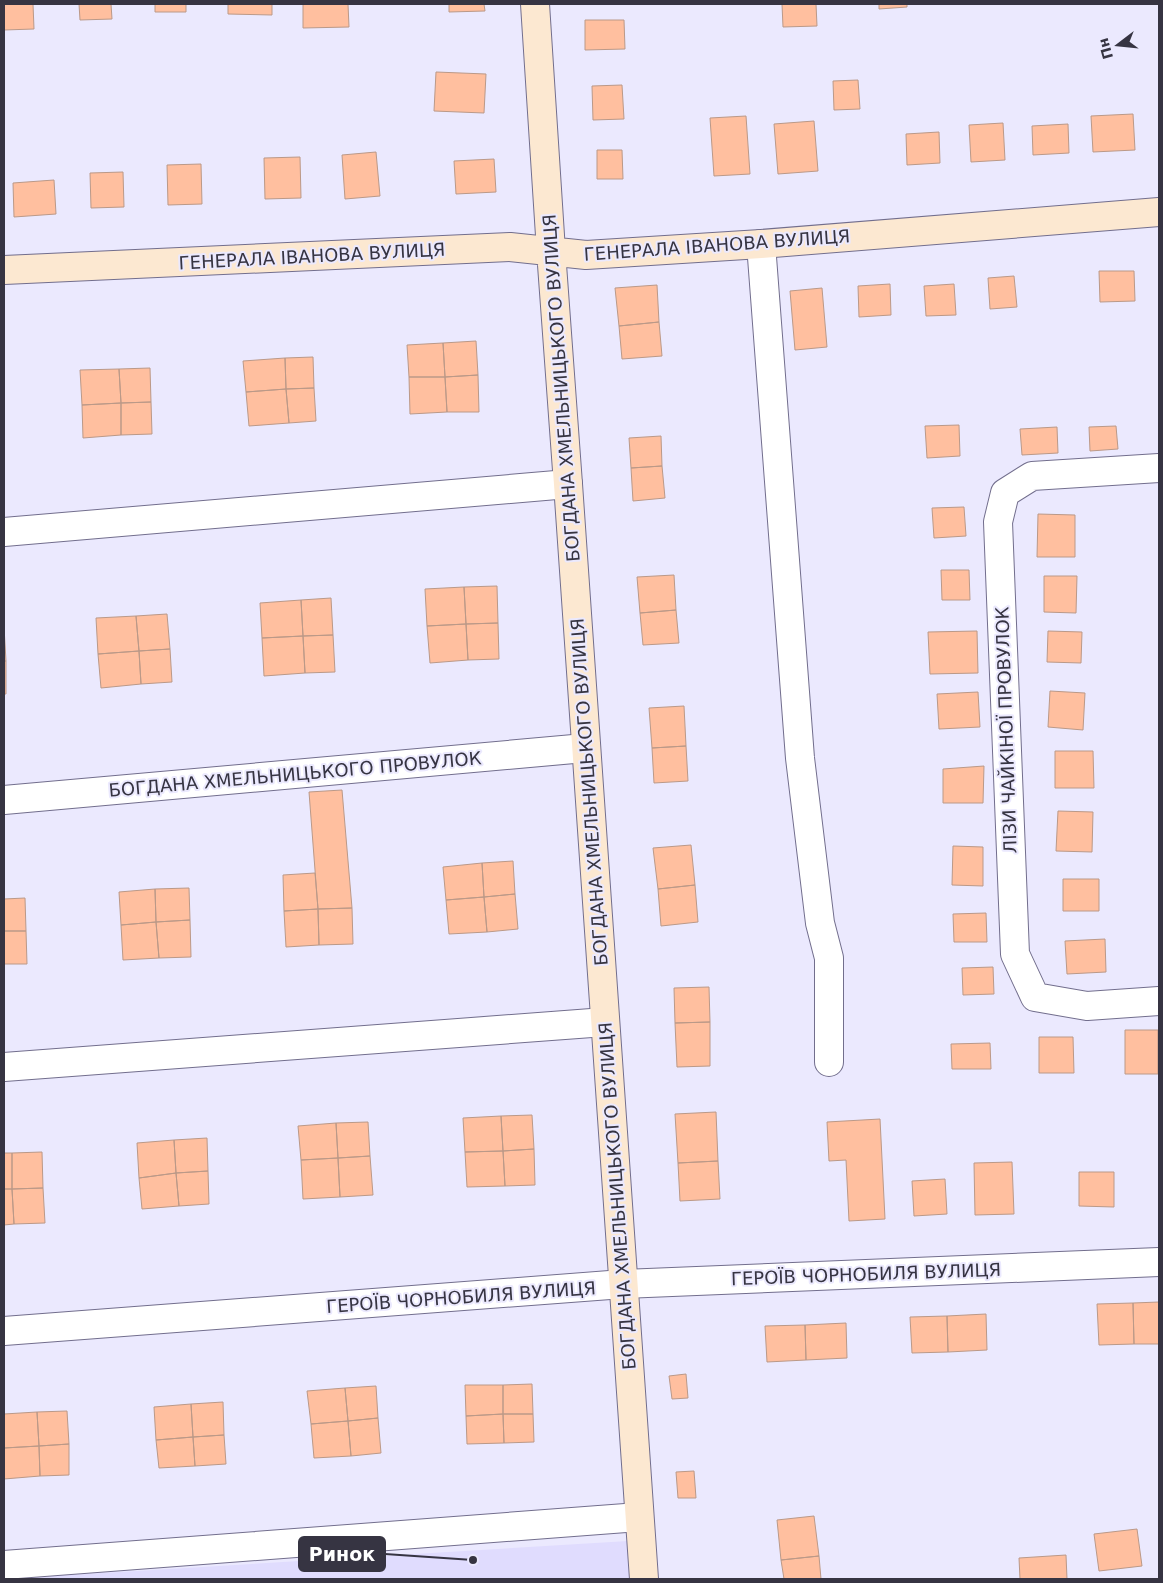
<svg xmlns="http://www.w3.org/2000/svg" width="1163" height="1583" font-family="'DejaVu Sans',sans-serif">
	<rect width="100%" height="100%" fill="#ebe9fe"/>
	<path fill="#e0dcfe" d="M 628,1541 L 631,1579 L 4,1579 Z"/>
	<path fill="#ffbf9f" stroke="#b98" d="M 4,4 L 33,4 L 34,29 L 4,30 Z
		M 79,4 L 111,4 L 112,19 L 80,20 Z
		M 155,4 L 186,4 L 186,12 L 155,12 Z
		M 228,4 L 272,4 L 272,15 L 228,14 Z
		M 303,4 L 348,4 L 349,27 L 303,28 Z
		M 449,4 L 484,4 L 485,11 L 449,12 Z
		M 782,4 L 816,4 L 817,26 L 783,27 Z
		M 879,4 L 907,4 L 907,7 L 879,9 Z
		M 585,20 L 624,20 L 625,49 L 585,50 Z
		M 436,72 L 486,74 L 484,113 L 434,111 Z
		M 858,80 L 860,109 L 834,110 L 833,81 Z
		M 622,85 L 624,119 L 593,120 L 592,86 Z
		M 1133,114 L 1135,150 L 1093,152 L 1091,116 Z
		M 746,116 L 750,174 L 714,176 L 710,118 Z
		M 814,121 L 818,171 L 778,174 L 774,124 Z
		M 1003,123 L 1005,160 L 971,162 L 969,125 Z
		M 1068,124 L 1069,153 L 1033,155 L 1032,126 Z
		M 939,132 L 940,163 L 907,165 L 906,134 Z
		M 597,150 L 622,150 L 623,179 L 597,179 Z
		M 376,152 L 380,196 L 345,199 L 342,155 Z
		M 300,157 L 301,198 L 265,199 L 264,158 Z
		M 494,159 L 496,192 L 456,194 L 454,161 Z
		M 201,164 L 202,204 L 168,205 L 167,165 Z
		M 123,172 L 124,207 L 91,208 L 90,173 Z
		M 54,180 L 56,214 L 14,217 L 13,183 Z
		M 1099,271 L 1134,271 L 1135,301 L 1100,302 Z
		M 1014,276 L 1017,307 L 990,309 L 988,278 Z
		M 890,284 L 891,315 L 859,317 L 858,286 Z
		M 954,284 L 956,315 L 926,316 L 924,286 Z
		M 657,285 L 659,322 L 619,326 L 615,288 Z
		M 822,288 L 827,347 L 795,350 L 790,291 Z
		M 659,322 L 662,356 L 622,359 L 619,326 Z
		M 476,341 L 478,375 L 445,377 L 443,343 Z
		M 443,343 L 445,377 L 409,377 L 407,345 Z
		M 313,357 L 314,388 L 286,389 L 285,358 Z
		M 285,358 L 286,389 L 246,392 L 243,361 Z
		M 150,368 L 151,402 L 121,403 L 119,369 Z
		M 119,369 L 121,403 L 82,405 L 80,370 Z
		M 478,375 L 479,412 L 447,412 L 445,377 Z
		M 409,377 L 445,377 L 447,412 L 410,414 Z
		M 314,388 L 316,421 L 289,423 L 286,389 Z
		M 286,389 L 289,423 L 249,426 L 246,392 Z
		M 151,402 L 152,434 L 121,435 L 121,403 Z
		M 121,403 L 121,435 L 83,438 L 82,405 Z
		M 959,425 L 960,456 L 927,458 L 925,426 Z
		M 1116,426 L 1118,449 L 1090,451 L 1089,427 Z
		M 1057,427 L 1058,453 L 1022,455 L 1020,429 Z
		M 661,436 L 662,466 L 631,468 L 629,438 Z
		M 662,466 L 665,498 L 633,501 L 631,468 Z
		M 964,507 L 966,536 L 934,538 L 932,508 Z
		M 1038,514 L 1075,515 L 1075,557 L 1037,557 Z
		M 941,570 L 969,570 L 970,600 L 942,600 Z
		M 674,575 L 676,610 L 640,613 L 637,577 Z
		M 1044,576 L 1077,576 L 1076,613 L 1044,612 Z
		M 497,586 L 498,623 L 466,624 L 464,587 Z
		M 464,587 L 466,624 L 427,626 L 425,589 Z
		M 331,598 L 333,635 L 303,636 L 301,600 Z
		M 301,600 L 303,636 L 262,638 L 260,603 Z
		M 676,610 L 679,643 L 643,645 L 640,613 Z
		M 167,614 L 170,649 L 139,651 L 136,616 Z
		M 136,616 L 139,651 L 98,654 L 96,618 Z
		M 498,623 L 499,659 L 468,660 L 466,624 Z
		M 466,624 L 468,660 L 430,663 L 427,626 Z
		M 4,627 L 6,661 L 4,661 Z
		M 977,631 L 978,673 L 930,674 L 928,632 Z
		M 1048,631 L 1082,632 L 1081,663 L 1047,662 Z
		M 333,635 L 335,672 L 305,673 L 303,636 Z
		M 303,636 L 305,673 L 264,676 L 262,638 Z
		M 170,649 L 172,682 L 141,684 L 139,651 Z
		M 139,651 L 141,684 L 101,688 L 98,654 Z
		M 4,661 L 6,661 L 6,694 L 4,694 Z
		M 1050,691 L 1085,693 L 1083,730 L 1048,727 Z
		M 978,692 L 980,727 L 939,729 L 937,694 Z
		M 684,706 L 686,746 L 652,748 L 649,708 Z
		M 686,746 L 688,781 L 654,783 L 652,748 Z
		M 1055,751 L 1093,751 L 1094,788 L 1055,788 Z
		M 984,766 L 983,803 L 943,803 L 943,769 Z
		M 342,790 L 352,908 L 318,909 L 309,792 Z
		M 1058,811 L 1093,812 L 1092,852 L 1056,851 Z
		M 691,845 L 695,885 L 658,889 L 653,848 Z
		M 953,846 L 983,847 L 983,886 L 952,885 Z
		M 513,861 L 515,894 L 484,897 L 482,863 Z
		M 482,863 L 484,897 L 446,900 L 443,867 Z
		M 315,873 L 318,909 L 284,911 L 283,875 Z
		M 1063,879 L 1099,879 L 1099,911 L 1063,911 Z
		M 695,885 L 698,922 L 661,926 L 658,889 Z
		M 189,888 L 190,920 L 156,922 L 155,889 Z
		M 155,889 L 156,922 L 121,925 L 119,892 Z
		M 515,894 L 518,929 L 487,932 L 484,897 Z
		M 484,897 L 487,932 L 449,934 L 446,900 Z
		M 25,898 L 26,931 L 4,931 L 4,899 Z
		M 352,908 L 353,944 L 319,945 L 318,909 Z
		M 318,909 L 319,945 L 286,947 L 284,911 Z
		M 986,913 L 987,942 L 954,942 L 953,914 Z
		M 190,920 L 191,957 L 159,958 L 156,922 Z
		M 156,922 L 159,958 L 123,960 L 121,925 Z
		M 4,931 L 26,931 L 27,964 L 4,964 Z
		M 1105,939 L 1106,972 L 1067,974 L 1065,941 Z
		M 993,967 L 994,994 L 963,995 L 962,968 Z
		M 709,987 L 710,1022 L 675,1023 L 674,988 Z
		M 710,1022 L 710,1066 L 677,1067 L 675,1023 Z
		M 1125,1030 L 1158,1030 L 1158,1074 L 1125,1074 Z
		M 1039,1037 L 1073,1037 L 1074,1073 L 1039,1073 Z
		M 990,1043 L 991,1069 L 952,1069 L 951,1044 Z
		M 716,1112 L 718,1161 L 678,1163 L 675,1114 Z
		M 532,1115 L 534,1149 L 503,1151 L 501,1116 Z
		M 501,1116 L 503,1151 L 465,1152 L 463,1118 Z
		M 880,1119 L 885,1219 L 849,1221 L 846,1160 L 829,1161 L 827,1122 Z
		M 368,1122 L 370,1156 L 338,1158 L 336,1123 Z
		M 336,1123 L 338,1158 L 301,1160 L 298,1126 Z
		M 207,1138 L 208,1171 L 176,1173 L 174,1140 Z
		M 174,1140 L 176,1173 L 139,1178 L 137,1143 Z
		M 534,1149 L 535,1185 L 505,1186 L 503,1151 Z
		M 503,1151 L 505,1186 L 467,1187 L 465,1152 Z
		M 42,1152 L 43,1188 L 12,1189 L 12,1153 Z
		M 4,1153 L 12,1153 L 12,1189 L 4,1189 Z
		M 370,1156 L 373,1195 L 340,1197 L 338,1158 Z
		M 338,1158 L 340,1197 L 303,1199 L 301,1160 Z
		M 718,1161 L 720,1199 L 680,1201 L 678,1163 Z
		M 1012,1162 L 1014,1214 L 975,1215 L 974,1163 Z
		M 208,1171 L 209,1204 L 179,1206 L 176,1173 Z
		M 1079,1172 L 1114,1172 L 1114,1207 L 1079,1206 Z
		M 176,1173 L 179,1206 L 142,1209 L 139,1178 Z
		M 945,1179 L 947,1214 L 914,1216 L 912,1181 Z
		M 43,1188 L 45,1223 L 14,1224 L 12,1189 Z
		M 4,1189 L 12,1189 L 14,1224 L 4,1225 Z
		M 1159,1302 L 1159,1344 L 1134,1344 L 1133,1303 Z
		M 1133,1303 L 1134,1344 L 1099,1345 L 1097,1304 Z
		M 986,1314 L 987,1350 L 948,1352 L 947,1316 Z
		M 947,1316 L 948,1352 L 912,1353 L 910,1317 Z
		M 846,1323 L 847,1358 L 806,1360 L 805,1325 Z
		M 805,1325 L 806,1360 L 767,1362 L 765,1326 Z
		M 686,1374 L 688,1398 L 672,1399 L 669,1376 Z
		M 532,1384 L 533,1414 L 503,1414 L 503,1385 Z
		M 465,1385 L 503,1385 L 503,1414 L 466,1416 Z
		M 376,1386 L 378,1418 L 348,1421 L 345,1388 Z
		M 345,1388 L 348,1421 L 311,1424 L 307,1391 Z
		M 223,1402 L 224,1435 L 193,1437 L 191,1404 Z
		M 191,1404 L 193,1437 L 156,1440 L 154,1407 Z
		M 67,1411 L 69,1444 L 39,1446 L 37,1412 Z
		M 37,1412 L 39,1446 L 4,1448 L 4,1414 Z
		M 503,1414 L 504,1443 L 467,1444 L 466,1416 Z
		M 503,1414 L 533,1414 L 534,1442 L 504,1443 Z
		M 378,1418 L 381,1453 L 351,1456 L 348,1421 Z
		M 348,1421 L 351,1456 L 314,1458 L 311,1424 Z
		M 224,1435 L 226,1464 L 195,1466 L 193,1437 Z
		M 193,1437 L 195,1466 L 159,1468 L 156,1440 Z
		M 69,1444 L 69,1475 L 40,1476 L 39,1446 Z
		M 39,1446 L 40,1476 L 4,1479 L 4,1448 Z
		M 694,1471 L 696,1498 L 678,1498 L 676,1472 Z
		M 814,1516 L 819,1556 L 781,1560 L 777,1520 Z
		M 1137,1529 L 1142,1566 L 1099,1571 L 1094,1534 Z
		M 1066,1555 L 1067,1579 L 1020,1579 L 1019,1558 Z
		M 819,1556 L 821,1579 L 784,1579 L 781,1560 Z"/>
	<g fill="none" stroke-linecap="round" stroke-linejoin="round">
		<defs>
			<path id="street" d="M 761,244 L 800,758 L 820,923 L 829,958 L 829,1062
				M 1159,468 L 1032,476 L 1005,493 L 998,522 L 1015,954 L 1035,997 L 1087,1006 L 1159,1001
				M 4,532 L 568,484
				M 4,800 L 585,748
				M 4,1067 L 605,1022
				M 4,1331 L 623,1284 L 1159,1262
				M 4,1565 L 639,1517"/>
			<path id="secondary" d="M 535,4 L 551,251 L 568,484 L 644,1579
				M 4,270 L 510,247 L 586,255 L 761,244 L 1159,212"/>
		</defs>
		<use href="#street" stroke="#726e8d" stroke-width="30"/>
		<use href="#secondary" stroke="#726e8d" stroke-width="30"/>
		<use href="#street" stroke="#fff" stroke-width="28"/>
		<use href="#secondary" stroke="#fce8d1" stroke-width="28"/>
	</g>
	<g text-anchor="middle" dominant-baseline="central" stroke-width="4" stroke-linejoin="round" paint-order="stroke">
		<g font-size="18" fill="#363442" stroke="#ebe9fe">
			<text transform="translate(717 245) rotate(-4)">ГЕНЕРАЛА ІВАНОВА ВУЛИЦЯ</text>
			<text transform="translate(312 256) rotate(-3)">ГЕНЕРАЛА ІВАНОВА ВУЛИЦЯ</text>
			<text transform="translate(561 388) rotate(-94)">БОГДАНА ХМЕЛЬНИЦЬКОГО ВУЛИЦЯ</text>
			<text transform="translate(1006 730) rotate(-92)">ЛІЗИ ЧАЙКІНОЇ ПРОВУЛОК</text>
			<text transform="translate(295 774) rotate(-5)">БОГДАНА ХМЕЛЬНИЦЬКОГО ПРОВУЛОК</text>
			<text transform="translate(589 792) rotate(-94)">БОГДАНА ХМЕЛЬНИЦЬКОГО ВУЛИЦЯ</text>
			<text transform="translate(617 1196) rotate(-94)">БОГДАНА ХМЕЛЬНИЦЬКОГО ВУЛИЦЯ</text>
			<text transform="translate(866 1274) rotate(-2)">ГЕРОЇВ ЧОРНОБИЛЯ ВУЛИЦЯ</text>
			<text transform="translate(461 1297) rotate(-4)">ГЕРОЇВ ЧОРНОБИЛЯ ВУЛИЦЯ</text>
		</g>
	</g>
	<path fill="none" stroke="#363442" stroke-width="2" d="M473 1560L385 1554"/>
	<circle fill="#363442" stroke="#ebe9fe" stroke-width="2" cx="473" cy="1560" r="5"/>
	<rect fill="#363442" stroke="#363442" stroke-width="2" x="299" y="1537" width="86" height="34" rx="5"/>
	<g font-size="19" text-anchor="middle" font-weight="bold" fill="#fff">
		<text x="342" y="1561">Ринок</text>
	</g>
	<rect width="1163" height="1583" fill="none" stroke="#363442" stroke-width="10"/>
	<g transform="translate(1118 45) rotate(254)" stroke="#ebe9fe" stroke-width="4" paint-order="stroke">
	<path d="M0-4L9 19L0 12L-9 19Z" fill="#363442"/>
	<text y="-8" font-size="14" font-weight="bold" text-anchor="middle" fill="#363442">Пн</text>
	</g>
</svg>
